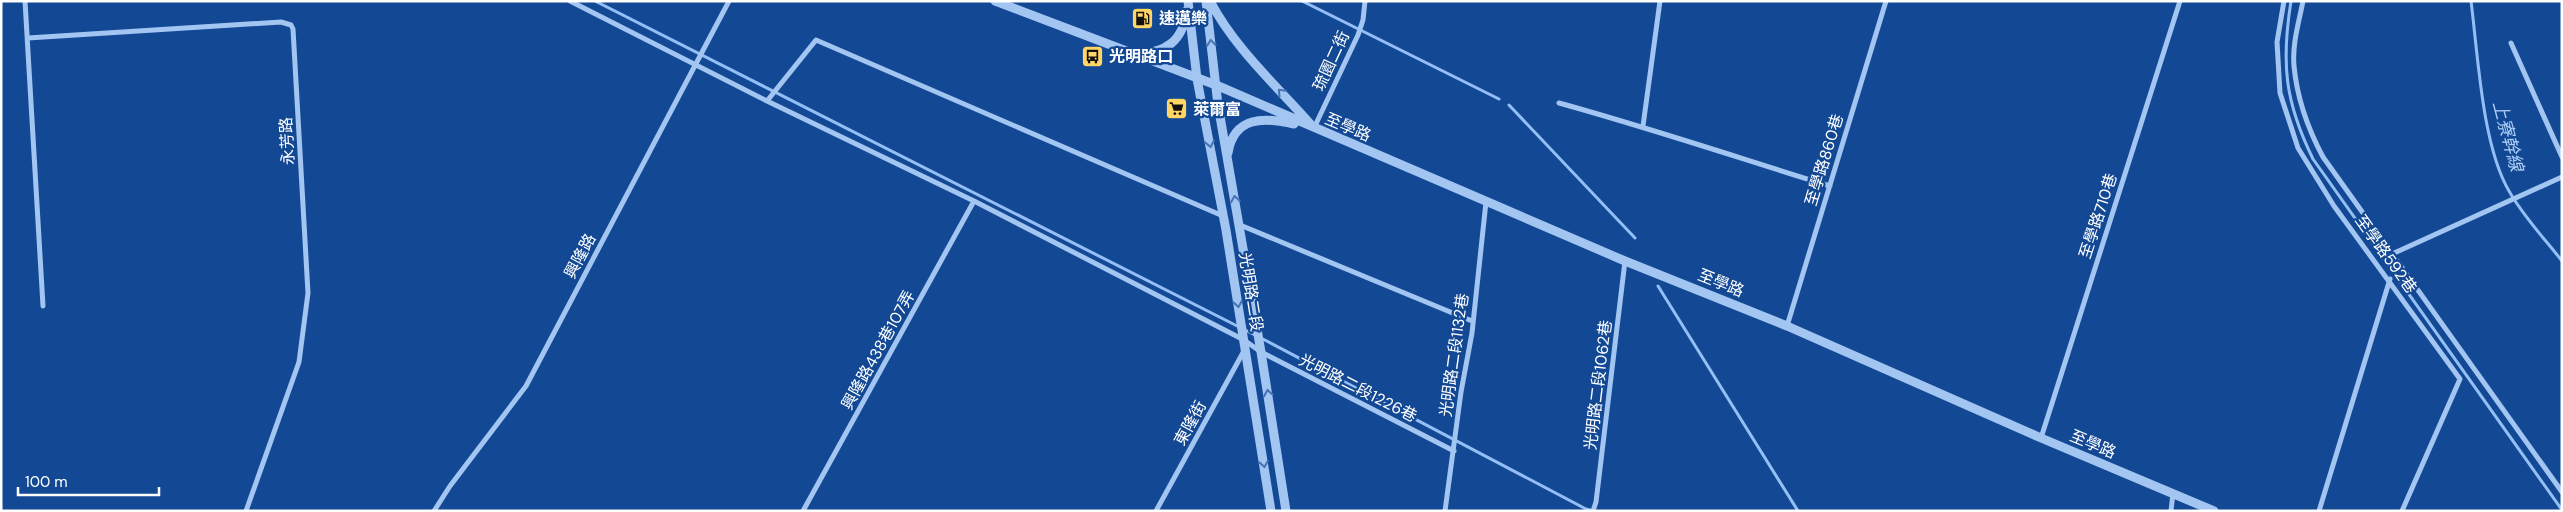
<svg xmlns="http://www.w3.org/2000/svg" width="2563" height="512" font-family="'DM Sans','Noto Sans TC',sans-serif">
	<rect width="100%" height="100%" fill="#134994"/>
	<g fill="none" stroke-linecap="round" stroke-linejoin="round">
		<path stroke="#93bff6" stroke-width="3" d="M 595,1 L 1255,335
			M 1302,1 L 1499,99
			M 2291,1 C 2281,64 2285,102 2313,159 L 2562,510
			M 2471,1 C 2478,55 2482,145 2509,191 C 2523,216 2544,238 2562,261
			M 1509,105 L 1635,238
			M 1658,286 L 1798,511
			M 1261,338 L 1586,509 L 1594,511"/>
		<path stroke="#a2c5f2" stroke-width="5" d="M 25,1 L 43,306
			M 570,1 L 767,101 L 974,201 L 1244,340 L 1261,352 L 1454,451
			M 2284,1 L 2277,42 L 2280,93 L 2298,148 L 2334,206 L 2460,379 L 2402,511
			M 2303,1 C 2299,22 2292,44 2294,66 C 2297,98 2308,129 2323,157 L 2562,492
			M 28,38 L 281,22 L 291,25 L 293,29 L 308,293 L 299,362 L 246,511
			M 2511,43 L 2562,157
			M 767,101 L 816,40 L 1223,216
			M 1559,103 C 1650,128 1739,158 1830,186
			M 1643,126 L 1660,1
			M 1314,128 L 1358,35 L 1363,20 L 1365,1
			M 1240,225 L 1472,321
			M 2392,254 L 2562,177
			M 1787,326 L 1886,1
			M 2041,438 L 2180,1
			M 434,511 L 450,486 L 526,386 L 729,1
			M 803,511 L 974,201
			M 1156,511 L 1245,349
			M 1445,511 L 1461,392 L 1472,333 L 1486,202
			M 1593,511 L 1596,502 L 1625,261
			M 2171,511 L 2173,493
			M 2319,511 L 2390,279"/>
		<path stroke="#a2c5f2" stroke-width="9" d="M 995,1 L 1216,85 L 1625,261 L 1787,326 L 2041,438 L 2214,511
			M 1188,1 L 1197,79 L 1226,230 L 1271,511
			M 1206,1 L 1218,105 L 1261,352 L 1286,511
			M 1210,1 C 1235,49 1277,86 1312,126
			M 1137,53 C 1164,54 1184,41 1186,11
			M 1228,153 C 1234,116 1264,117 1294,124"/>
	</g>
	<defs><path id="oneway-chevron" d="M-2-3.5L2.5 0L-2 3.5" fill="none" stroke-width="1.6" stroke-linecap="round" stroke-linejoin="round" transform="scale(1.25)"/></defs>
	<g stroke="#4574b5">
		<use href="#oneway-chevron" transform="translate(1211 43) rotate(-97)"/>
		<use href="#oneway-chevron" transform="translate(1281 92) rotate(-133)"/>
		<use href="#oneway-chevron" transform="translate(1210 144) rotate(79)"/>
		<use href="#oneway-chevron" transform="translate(1235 199) rotate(-100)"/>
		<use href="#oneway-chevron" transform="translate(1238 304) rotate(81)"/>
		<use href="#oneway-chevron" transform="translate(1268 393) rotate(-99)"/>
		<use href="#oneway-chevron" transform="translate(1264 464) rotate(81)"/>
	</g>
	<defs>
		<symbol id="fuel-square" viewBox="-11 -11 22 22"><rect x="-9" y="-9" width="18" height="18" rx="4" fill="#ffd563" stroke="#134994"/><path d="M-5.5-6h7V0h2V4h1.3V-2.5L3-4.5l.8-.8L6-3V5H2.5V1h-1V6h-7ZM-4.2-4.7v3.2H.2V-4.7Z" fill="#111"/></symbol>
		<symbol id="bus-square" viewBox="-11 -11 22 22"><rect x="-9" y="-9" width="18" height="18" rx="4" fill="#ffd563" stroke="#134994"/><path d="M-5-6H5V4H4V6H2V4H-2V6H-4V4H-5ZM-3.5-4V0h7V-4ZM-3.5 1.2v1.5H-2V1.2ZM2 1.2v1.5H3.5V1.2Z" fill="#111"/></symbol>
		<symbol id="supermarket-square" viewBox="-11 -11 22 22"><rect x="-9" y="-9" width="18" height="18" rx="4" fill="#ffd563" stroke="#134994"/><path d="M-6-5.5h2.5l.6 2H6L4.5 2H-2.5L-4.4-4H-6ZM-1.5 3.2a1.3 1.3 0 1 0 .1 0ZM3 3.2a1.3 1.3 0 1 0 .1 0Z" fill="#111"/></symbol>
	</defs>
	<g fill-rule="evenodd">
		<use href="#fuel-square" x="1130" y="6" width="25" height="25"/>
		<use href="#bus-square" x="1080" y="44" width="25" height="25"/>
		<use href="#supermarket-square" x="1164" y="96" width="25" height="25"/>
	</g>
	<g text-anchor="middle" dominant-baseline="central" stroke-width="4.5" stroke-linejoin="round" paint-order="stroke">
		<g font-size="16" font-weight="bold" fill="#fff" stroke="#134994" text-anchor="start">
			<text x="1159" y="18">速邁樂</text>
			<text x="1109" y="56">光明路口</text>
			<text x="1193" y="109">萊爾富</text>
		</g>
		<g font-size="16" fill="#fff" stroke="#134994">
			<text transform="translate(1331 61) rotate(-65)">琉園二街</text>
			<text transform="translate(1348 127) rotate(23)">至學路</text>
			<text transform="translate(287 141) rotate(-93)">永芳路</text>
			<text transform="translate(1824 160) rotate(-73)">至學路860巷</text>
			<text transform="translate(2098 216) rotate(-72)">至學路710巷</text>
			<text transform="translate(2386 254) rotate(54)">至學路592巷</text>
			<text transform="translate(580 256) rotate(-62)">興隆路</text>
			<text transform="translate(1721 283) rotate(22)">至學路</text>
			<text transform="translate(1251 292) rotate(81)">光明路二段</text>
			<text transform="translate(878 350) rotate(-61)">興隆路438巷107弄</text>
			<text transform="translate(1454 355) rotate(-82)">光明路二段1132巷</text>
			<text transform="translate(1598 385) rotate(-83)">光明路二段1062巷</text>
			<text transform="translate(1358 388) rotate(27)">光明路二段1226巷</text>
			<text transform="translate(1190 423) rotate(-61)">東隆街</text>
			<text transform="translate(2093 444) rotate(23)">至學路</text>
		</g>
		<g font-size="18" font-style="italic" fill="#aecff9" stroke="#134994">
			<text transform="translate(2508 136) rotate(75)">上寮幹線</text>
		</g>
	</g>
	<rect width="2563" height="512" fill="none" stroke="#ffffff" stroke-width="5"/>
	<path d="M18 487v8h141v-8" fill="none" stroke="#ffffff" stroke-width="2.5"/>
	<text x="25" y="487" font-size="15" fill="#ffffff" stroke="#134994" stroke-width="4" paint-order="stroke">100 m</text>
</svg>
